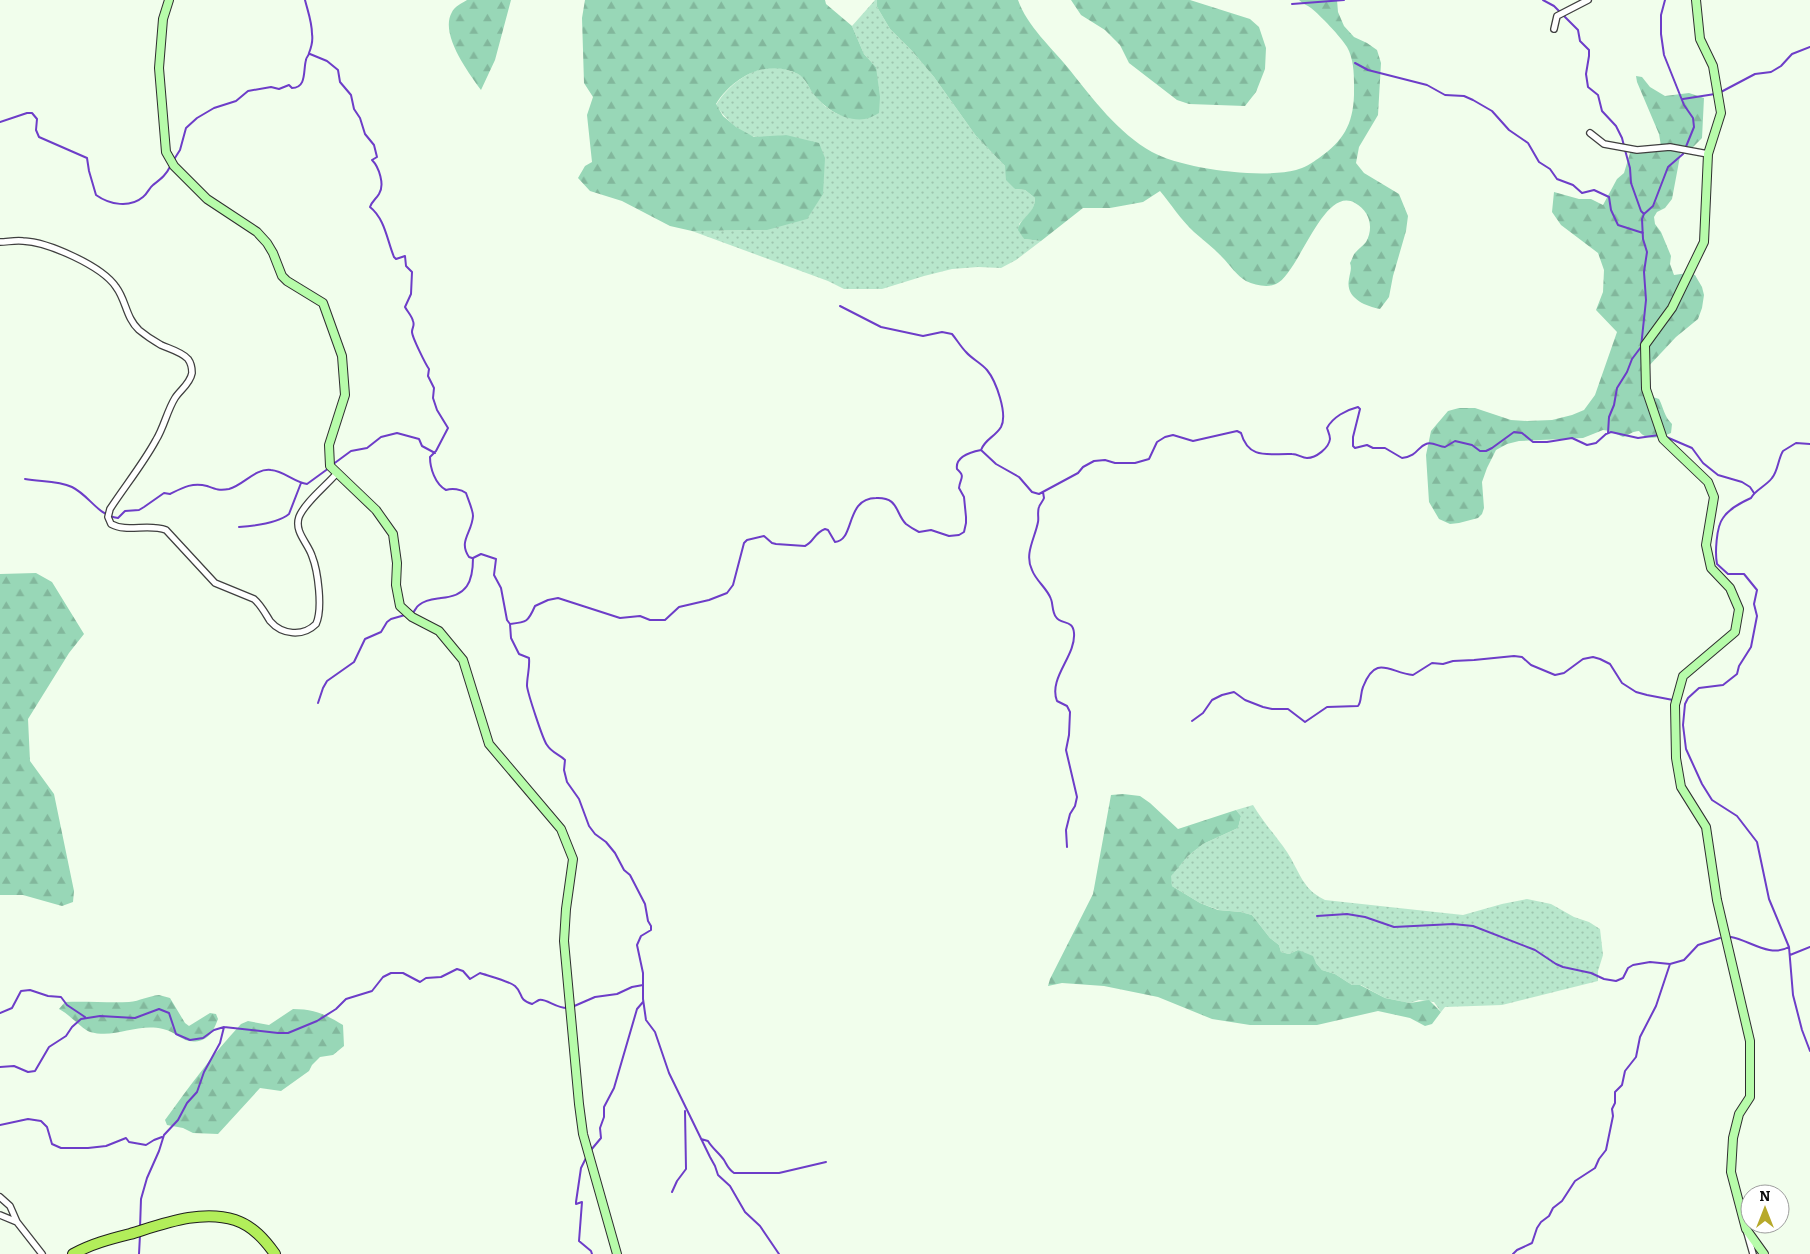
<svg xmlns="http://www.w3.org/2000/svg" width="1810" height="1254" font-family="Bitter,serif">
	<defs>
		<pattern id="grass-dots" width="8" height="8" patternUnits="userSpaceOnUse" patternTransform="scale(1.25)"><rect width="8" height="8" fill="#b8e7cc"/><path d="M2 2h.1M6 6h.1" fill="none" stroke="#9dc5ae" stroke-width="1.8" stroke-linecap="round"/></pattern>
		<pattern id="forest-firs" width="22" height="20" patternUnits="userSpaceOnUse" patternTransform="scale(1.25)"><rect width="22" height="20" fill="#98d7b7"/><path d="M5 1l3.5 6h-7zM16 11l3.5 6h-7z" fill="#82b79c"/></pattern>
	</defs>
	<rect width="100%" height="100%" fill="#f1feec"/>
	<path fill="url(#grass-dots)" d="M 875,0 L 877,0 L 877,7 L 890,29 L 912,51 L 934,77 L 976,136 L 1005,166 L 1015,189 L 1025,190 L 1035,198 C 1035,210 1027,216 1019,224 L 1024,239 L 1041,241 L 1016,260 L 1001,268 L 978,267 L 952,269 L 924,276 L 882,289 L 844,289 L 828,281 L 692,231 L 767,230 L 786,135 C 777,136 764,138 755,137 C 738,133 725,118 716,105 C 730,82 760,60 787,70 C 792,72 798,73 801,76 C 806,81 810,89 815,95 C 828,113 843,118 865,119 L 876,67 L 864,54 L 852,26 Z
		M 1253,805 C 1263,822 1276,836 1287,852 C 1300,872 1302,889 1325,900 L 1463,915 L 1502,904 L 1527,899 L 1551,904 L 1574,917 L 1589,922 L 1600,929 L 1603,955 L 1598,971 L 1598,981 L 1502,1005 L 1445,1007 L 1441,1012 L 1434,1002 L 1419,1000 L 1410,1003 L 1385,998 L 1361,985 L 1352,985 L 1335,974 L 1322,970 L 1316,963 L 1298,950 L 1289,954 L 1281,952 L 1279,945 L 1270,938 L 1252,915 L 1241,912 L 1219,910 L 1200,903 L 1172,886 L 1170,876 L 1188,856 L 1203,844 L 1238,828 L 1241,816 L 1236,810 Z"/>
	<path fill="url(#forest-firs)" d="M 467,0 L 511,0 L 495,60 L 481,90 C 469,73 439,34 452,12 C 454,7 462,3 467,0 Z
		M 585,0 L 825,0 L 826,4 L 852,26 L 864,54 L 876,67 L 880,97 L 879,113 C 875,115 870,118 865,119 C 844,122 824,108 812,92 C 809,87 804,77 798,74 C 767,58 733,77 716,104 L 723,116 L 736,127 L 754,137 L 786,135 L 819,143 L 825,158 L 823,194 L 807,219 L 767,230 L 692,231 L 670,226 L 622,201 L 590,191 L 578,178 L 585,166 L 592,162 L 587,115 L 593,97 L 584,83 L 582,18 Z
		M 877,0 L 1018,0 C 1027,26 1052,48 1069,69 C 1093,99 1118,133 1152,152 C 1183,169 1261,179 1296,170 C 1304,168 1312,163 1319,158 C 1343,141 1353,125 1354,95 C 1354,80 1355,61 1347,47 C 1341,37 1320,15 1311,8 C 1307,5 1303,4 1299,0 L 1337,0 L 1338,12 L 1344,26 L 1354,37 L 1367,43 L 1377,50 L 1381,63 L 1378,115 L 1359,147 L 1356,163 L 1364,173 L 1399,194 L 1408,216 L 1406,231 L 1393,276 L 1389,297 L 1380,309 C 1365,306 1345,298 1349,279 C 1350,272 1352,269 1350,263 C 1352,260 1353,255 1355,253 C 1358,249 1363,246 1366,242 C 1374,228 1370,211 1355,203 C 1323,185 1299,274 1276,284 C 1267,288 1255,285 1246,281 C 1237,276 1230,265 1222,257 C 1214,248 1203,240 1194,232 C 1181,220 1171,204 1160,191 L 1143,202 L 1110,208 L 1083,208 L 1041,241 L 1024,239 L 1018,230 C 1020,217 1035,214 1035,198 L 1025,190 L 1015,189 L 1006,180 L 1005,166 L 976,136 L 934,77 L 912,51 L 890,29 L 877,7 Z
		M 1071,0 L 1190,0 L 1250,19 L 1259,27 L 1266,48 L 1265,69 L 1256,92 L 1245,106 L 1189,104 L 1177,100 L 1129,63 L 1120,45 L 1105,30 L 1081,15 Z
		M 1636,76 L 1642,77 L 1650,87 L 1665,96 L 1689,93 L 1704,98 L 1702,138 L 1693,147 L 1681,151 L 1672,199 L 1665,208 L 1657,212 L 1654,217 L 1655,224 L 1661,232 L 1671,256 L 1670,264 L 1674,275 L 1688,273 L 1695,275 L 1702,287 L 1704,295 L 1702,308 L 1698,319 L 1676,337 L 1646,369 L 1644,394 L 1659,399 C 1664,409 1664,416 1672,424 L 1671,433 C 1661,437 1647,442 1639,431 C 1633,431 1629,435 1623,437 L 1610,431 L 1603,430 L 1583,438 L 1519,441 L 1507,444 L 1496,450 L 1487,468 L 1482,482 L 1484,508 L 1482,514 L 1478,518 L 1459,523 L 1450,524 L 1439,519 L 1429,502 L 1426,455 L 1431,431 L 1448,411 L 1459,408 L 1475,408 L 1511,420 L 1527,421 L 1552,420 L 1572,415 L 1584,410 L 1595,395 L 1617,332 L 1596,310 L 1603,292 L 1604,270 L 1598,253 L 1561,225 L 1552,212 L 1554,192 L 1579,199 L 1591,199 L 1603,205 L 1617,179 L 1624,173 L 1630,153 L 1661,146 L 1659,134 L 1637,82 Z
		M 36,573 L 52,582 L 84,634 L 69,653 L 28,719 L 30,761 L 54,794 L 74,891 L 73,902 L 62,906 L 23,895 L 0,895 L 0,574 Z
		M 1123,794 L 1140,796 L 1150,803 L 1178,829 L 1236,810 L 1241,816 L 1238,828 L 1203,844 L 1188,856 L 1171,876 L 1172,886 L 1200,903 L 1218,910 L 1241,912 L 1252,915 L 1270,938 L 1279,945 L 1281,952 L 1289,954 L 1298,950 L 1313,956 L 1316,963 L 1322,970 L 1335,974 L 1352,985 L 1360,985 L 1385,998 L 1410,1003 L 1429,1000 L 1441,1012 L 1432,1024 L 1425,1026 L 1410,1018 L 1378,1011 L 1317,1025 L 1250,1025 L 1212,1019 L 1158,997 L 1104,986 L 1062,983 L 1048,986 L 1050,979 L 1093,894 L 1111,795 Z
		M 159,995 L 170,998 L 185,1023 L 189,1026 L 210,1013 L 216,1014 L 218,1019 C 215,1027 211,1037 202,1040 C 184,1046 178,1032 163,1029 C 136,1023 116,1039 90,1032 C 82,1029 69,1014 59,1009 L 65,1002 C 87,1001 108,1003 129,1002 C 140,1001 148,996 159,995 Z
		M 293,1009 C 314,1009 325,1014 343,1025 L 344,1046 L 333,1055 L 320,1057 L 312,1065 L 309,1071 L 281,1091 L 260,1088 L 218,1134 L 193,1133 L 183,1128 L 167,1125 L 165,1120 C 189,1087 213,1054 241,1024 L 248,1021 L 269,1025 Z"/>
	<g fill="none" stroke-linecap="round" stroke-linejoin="round">
		<path stroke="#6d3dc8" stroke-width="2" d="M 1543,0 L 1554,6 L 1578,30 L 1580,41 L 1589,50 L 1589,56 L 1586,74 L 1588,87 L 1598,95 L 1602,111 L 1616,126 L 1622,138 L 1624,146
			M 1292,4 L 1344,0
			M 310,54 L 327,61 L 338,70 L 340,82 L 351,95 L 354,109 L 360,118 L 365,134 L 374,145 L 377,157 L 372,160 C 379,167 385,185 379,194 C 376,199 372,201 370,207 C 385,219 387,240 394,257 L 396,259 L 405,256 L 406,266 L 412,272 L 411,294 L 405,307 C 407,311 412,316 413,321 C 415,326 412,327 412,332 C 412,337 426,365 429,369 L 428,376 L 434,388 L 433,398 L 437,410 L 448,428 L 436,451 L 430,457 C 430,468 435,484 446,490 C 452,488 461,489 466,493 C 468,499 473,510 473,516 C 472,533 458,541 469,557 L 472,558
			M 1355,63 L 1368,70 L 1427,85 L 1445,95 L 1464,96 L 1473,100 L 1492,111 L 1509,130 L 1528,143 L 1539,162 L 1550,169 L 1557,179 L 1573,185 L 1582,193 L 1594,190 L 1609,197 L 1611,210 L 1618,225 L 1643,233
			M 1719,93 L 1755,74 L 1771,72 L 1781,66 L 1792,54 L 1810,47
			M 1683,99 L 1715,94
			M 0,122 L 27,113 L 32,113 L 37,119 L 36,130 L 39,137 L 87,158 L 89,171 L 96,195 C 110,205 130,208 143,197 C 148,193 149,188 153,185 C 162,178 166,175 171,165
			M 1625,150 L 1630,168 L 1631,183 L 1641,211 L 1644,214
			M 173,161 L 180,150 L 186,128 L 197,118 L 214,108 L 236,101 L 248,91 L 271,87 L 279,89 L 289,85 L 292,88 C 307,88 303,70 306,60 C 306,57 309,56 309,53 C 311,48 313,40 312,34 C 312,22 308,12 305,0
			M 1608,433 L 1609,417 L 1614,405 L 1617,388 L 1627,372 L 1632,359 L 1641,347 L 1646,300 L 1644,272 L 1647,252 L 1643,239 L 1642,219 L 1644,214 L 1653,206 L 1668,167 L 1683,154 L 1694,127 L 1693,118 L 1684,105 L 1664,55 L 1661,34 L 1661,15 L 1665,0
			M 1664,436 L 1692,448 L 1703,463 L 1718,475 L 1742,482 L 1750,487 L 1754,493
			M 1810,444 L 1796,443 L 1783,451 C 1778,459 1778,471 1772,478 C 1766,486 1755,490 1751,498 C 1742,502 1728,510 1723,518 C 1716,527 1715,554 1717,564 L 1728,574 L 1744,574 L 1757,590 L 1754,604 L 1757,616 L 1751,647 L 1739,666 L 1737,674 L 1723,685 L 1699,688 L 1688,698 L 1685,704 L 1683,725 L 1686,749 L 1702,784 L 1712,800 L 1737,816 L 1757,842 L 1769,899 L 1789,947 L 1793,995 L 1802,1030 L 1810,1051
			M 981,450 L 996,464 L 1019,477 L 1032,492 L 1039,494 L 1078,473 L 1083,467 L 1094,461 L 1105,460 L 1115,463 L 1135,463 L 1149,459 L 1157,442 L 1165,437 L 1173,435 L 1193,441 L 1237,431 L 1241,433 C 1249,461 1270,453 1292,454 C 1298,454 1302,458 1307,458 C 1316,458 1329,448 1330,439 C 1330,435 1328,431 1327,428 C 1333,417 1346,410 1358,407 L 1360,409 L 1353,437 L 1353,446 L 1355,448 L 1367,445 L 1373,448 L 1385,448 L 1402,458 C 1418,456 1417,447 1426,444 C 1432,441 1439,447 1445,447 L 1455,441 L 1472,445 L 1480,451 L 1486,451 L 1492,448 L 1514,432 L 1522,433 L 1533,442 L 1547,442 L 1572,438 L 1587,445 L 1596,443 L 1606,434 L 1611,432 L 1638,438 L 1659,435
			M 332,465 L 351,451 L 367,448 L 381,437 L 397,433 L 419,439 L 422,446 L 435,453
			M 25,479 C 41,482 57,480 72,487 C 90,496 97,515 118,518 L 125,511 L 139,510 L 144,507 L 164,493 L 170,494 C 182,488 192,482 207,486 C 215,489 219,491 229,489 C 244,485 255,468 271,470 C 284,471 294,482 307,484 L 329,468
			M 1043,492 L 1044,498 C 1043,501 1040,504 1039,507 C 1037,512 1039,518 1038,522 C 1035,538 1024,554 1032,570 C 1036,581 1047,588 1051,599 C 1053,604 1052,612 1056,617 C 1061,625 1073,619 1074,633 C 1076,656 1048,678 1057,701 L 1067,706 L 1070,712 L 1069,735 L 1066,750 L 1077,797 L 1075,806 L 1070,814 L 1066,830 L 1067,847
			M 239,527 C 253,526 278,523 289,514 L 301,483
			M 473,558 L 481,554 L 496,559 L 494,575 L 501,588 L 507,620 L 510,624 L 511,638 L 519,654 L 529,658 C 530,668 527,676 527,686 C 528,694 543,740 547,745 C 552,753 559,754 565,760 L 564,770 L 567,782 L 579,799 L 589,826 L 595,834 L 606,842 L 615,853 L 624,870 L 630,875 L 645,904 L 648,921 L 651,926 L 651,930 L 641,936 L 637,945 L 643,973 L 643,999 L 646,1020 L 655,1032 L 669,1073 L 710,1157 L 715,1166 L 718,1175 L 730,1186 L 745,1212 L 760,1226 L 779,1254
			M 412,614 C 415,611 416,607 419,605 C 426,599 434,599 441,598 C 467,596 473,582 473,558
			M 510,624 C 527,622 528,622 535,606 L 548,600 L 558,598 L 620,618 L 640,616 L 650,620 L 665,620 L 679,607 L 709,600 L 727,593 L 733,585 L 744,543 L 747,540 L 764,536 L 772,543 L 776,544 L 805,546 C 814,542 814,533 825,529 L 828,530 L 835,542 C 855,541 845,498 876,498 C 899,497 895,513 906,524 C 910,527 915,530 919,532 L 931,530 L 949,536 L 959,535 L 964,532 L 966,523 L 966,517 L 964,497 L 959,488 C 960,478 966,477 957,469 C 955,457 971,452 981,450 C 985,439 995,437 1001,427 C 1008,414 996,381 987,370 C 981,363 972,359 966,352 C 961,347 957,340 952,334 L 942,332 L 923,336 L 881,327 L 840,306
			M 318,703 L 323,688 L 327,681 L 354,662 L 365,639 L 381,632 L 387,622 L 391,619 L 405,615
			M 1192,721 L 1203,713 L 1212,700 L 1222,695 L 1234,692 L 1245,700 L 1263,707 L 1272,709 L 1288,709 L 1305,722 L 1327,707 L 1358,706 C 1362,701 1360,694 1363,687 C 1376,653 1390,673 1413,675 L 1432,663 L 1443,664 L 1453,661 L 1474,660 L 1514,656 L 1522,657 L 1531,665 L 1555,675 L 1564,673 L 1583,659 L 1593,657 L 1600,659 L 1610,664 L 1622,683 L 1636,692 L 1647,695 L 1673,700
			M 1317,916 L 1347,914 L 1365,917 L 1394,927 L 1453,924 L 1473,926 L 1535,950 L 1556,964 L 1563,967 L 1591,973 L 1604,979 L 1616,981 L 1623,978 L 1628,968 L 1633,965 L 1650,962 L 1670,964 L 1684,960 L 1698,945 L 1720,938
			M 1731,937 C 1749,940 1770,958 1789,947
			M 1790,955 L 1810,947
			M 572,1007 L 595,997 L 617,994 L 632,987 L 643,985
			M 0,1013 L 12,1008 L 21,991 L 30,990 L 48,996 L 61,997 L 67,1005 L 85,1017
			M 0,1067 L 14,1066 L 28,1072 L 35,1071 L 49,1047 L 66,1036 L 72,1027 L 81,1019 L 100,1016 L 135,1018 L 159,1009 L 169,1013 L 176,1034 L 190,1040 L 203,1038 L 214,1030 L 224,1027 L 278,1033 L 288,1033 L 317,1021 L 336,1009 L 346,999 L 372,991 L 383,977 L 391,973 L 403,973 L 420,982 L 426,978 L 441,977 L 457,969 L 463,971 L 470,979 L 480,973 C 489,976 509,981 515,986 C 524,994 517,999 532,1004 C 534,1003 537,1001 539,1000 C 546,998 557,1009 568,1008
			M 0,1125 L 28,1119 L 41,1121 L 47,1127 L 52,1144 L 61,1148 L 88,1148 L 106,1146 L 126,1138 L 129,1142 L 146,1145 L 154,1140 L 162,1137
			M 701,1139 L 708,1141 C 712,1148 719,1153 724,1160 C 727,1165 728,1169 734,1173 L 779,1173 L 826,1162
			M 591,1150 L 601,1138 L 600,1128 L 604,1117 L 604,1107 L 614,1088 L 637,1009 L 643,1002
			M 587,1156 L 581,1168 L 576,1202 L 576,1204 L 582,1202 L 579,1241 L 591,1251 L 592,1254
			M 672,1192 L 677,1181 L 686,1169 L 685,1111
			M 140,1228 L 141,1199 L 147,1178 L 159,1151 L 164,1135 L 178,1120 L 187,1103 L 197,1092 L 204,1072 L 220,1043 L 224,1027
			M 139,1254 L 140,1235
			M 1513,1254 L 1517,1250 L 1532,1243 L 1537,1228 L 1541,1222 L 1549,1216 L 1553,1208 L 1562,1201 L 1575,1181 L 1595,1168 L 1599,1159 L 1606,1150 L 1613,1116 L 1612,1109 L 1615,1103 L 1615,1092 L 1622,1085 L 1625,1071 L 1636,1057 L 1640,1037 L 1656,1006 L 1670,964"/>
		<defs>
			<path id="street" d="M 1554,29 L 1557,16 L 1588,0
				M 1590,133 L 1604,144 L 1637,150 L 1670,147 L 1708,154
				M 0,242 C 7,242 15,240 23,241 C 48,242 102,266 116,287 C 126,300 126,318 139,330 C 145,335 154,341 161,345 C 170,349 182,352 188,359 C 191,363 192,369 192,373 C 190,384 180,390 175,398 C 167,411 164,427 156,440 C 143,464 125,486 110,509 L 108,517 L 111,524 C 127,533 148,523 166,530 L 215,583 L 254,599 C 261,605 265,613 270,621 C 282,635 303,637 316,624 C 323,609 318,571 312,556 C 308,543 294,532 299,517 C 305,502 326,486 337,473
				M 0,1197 L 10,1206 L 17,1222
				M 0,1215 L 17,1222 L 42,1254
				M 1747,1233 L 1753,1254"/>
			<path id="secondary" d="M 169,0 L 163,19 L 159,68 L 166,152 L 174,166 L 207,199 L 257,232 L 267,243 L 273,253 L 282,276 L 287,281 L 323,303 L 342,356 L 345,395 L 329,445 L 330,466 L 376,510 L 393,534 L 397,563 L 396,585 L 400,606 L 412,617 L 439,631 L 463,660 L 489,744 L 561,829 L 573,859 L 566,909 L 564,941 L 579,1104 L 583,1134 L 617,1254
				M 1696,0 L 1700,39 L 1713,66 L 1721,113 L 1708,154 L 1704,242 L 1672,308 L 1645,345 L 1646,389 L 1663,439 L 1708,482 L 1714,497 L 1706,545 L 1711,568 L 1730,588 L 1739,609 L 1735,632 L 1683,676 L 1675,705 L 1676,758 L 1681,787 L 1706,827 L 1717,900 L 1750,1041 L 1750,1097 L 1739,1114 L 1733,1138 L 1731,1172 L 1746,1229 L 1764,1254"/>
			<path id="highway" d="M 73,1254 C 91,1244 110,1239 130,1234 C 163,1224 201,1209 235,1220 C 253,1226 265,1240 275,1254"/>
		</defs>
		<use href="#street" stroke="#3f3f3f" stroke-width="8"/>
		<use href="#secondary" stroke="#2e2e2e" stroke-width="10"/>
		<use href="#highway" stroke="#1d1d1d" stroke-width="12"/>
		<use href="#street" stroke="#fff" stroke-width="5.5"/>
		<use href="#secondary" stroke="#b7fcaa" stroke-width="8"/>
		<use href="#highway" stroke="#b2ee5a" stroke-width="10"/>
	</g>
	<g transform="translate(1765 1209)"><circle r="24" fill="#ffffff" stroke="#9e9e9e"/>
	<path d="M0-4L9 19L0 12L-9 19Z" fill="#b7a92a"/>
	<text y="-8" font-size="14" font-weight="bold" text-anchor="middle" fill="#0c0c0c">N</text>
	</g>
</svg>
